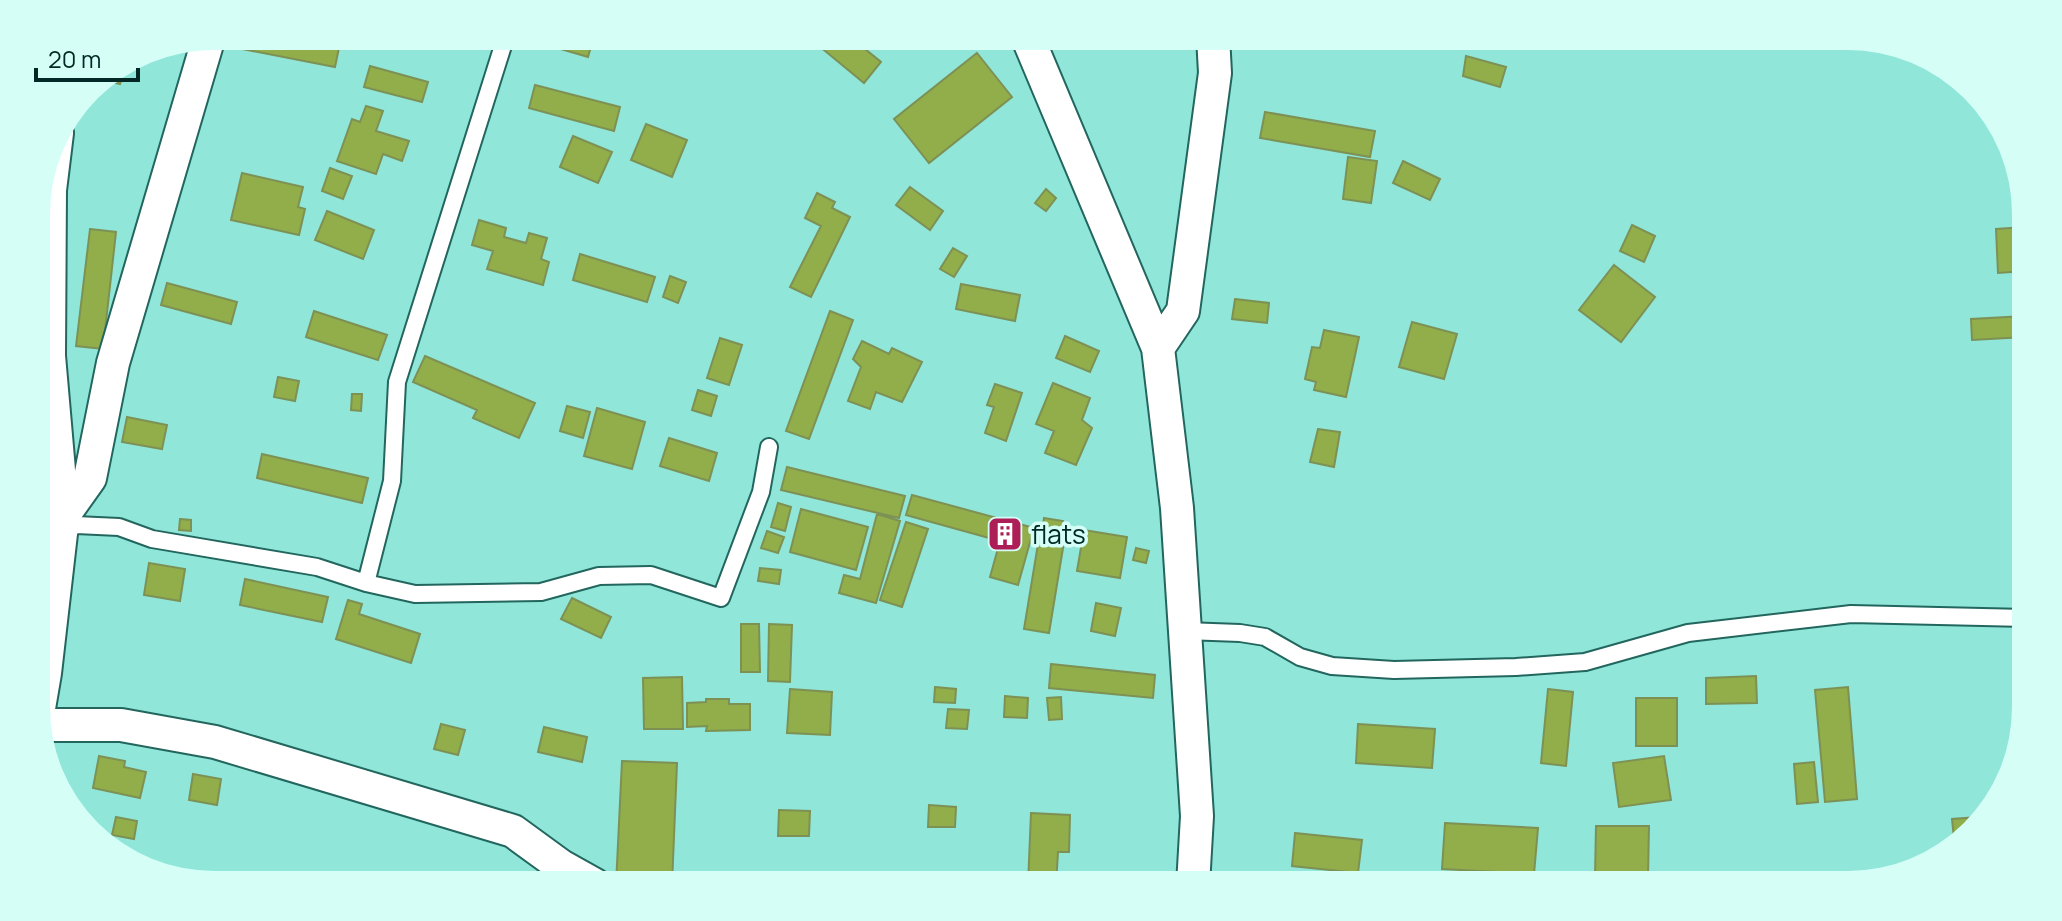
<svg xmlns="http://www.w3.org/2000/svg" width="2062" height="921" font-family="Manrope,sans-serif">
	<rect width="100%" height="100%" fill="#8fe6d9"/>
	<path fill="#91ae4a" stroke="#7d9155" stroke-width="2" d="M 229,36 L 302,36 L 340,43 L 335,67 L 227,46 Z
		M 539,36 L 594,36 L 588,57 L 537,42 Z
		M 807,36 L 849,36 L 881,62 L 864,83 Z
		M 977,53 L 1012,97 L 929,163 L 894,119 Z
		M 1466,56 L 1506,67 L 1500,87 L 1463,76 Z
		M 127,62 L 120,84 L 99,79 Z
		M 370,66 L 428,82 L 422,102 L 364,87 Z
		M 535,85 L 620,107 L 614,131 L 529,108 Z
		M 366,106 L 383,111 L 376,131 L 409,141 L 402,161 L 383,154 L 376,174 L 337,161 L 352,119 L 360,122 Z
		M 1265,112 L 1375,131 L 1370,157 L 1260,138 Z
		M 646,124 L 687,140 L 672,177 L 631,160 Z
		M 573,136 L 612,152 L 598,183 L 560,167 Z
		M 1348,157 L 1377,161 L 1371,203 L 1343,199 Z
		M 1403,161 L 1440,179 L 1430,200 L 1393,183 Z
		M 330,168 L 352,176 L 343,199 L 322,191 Z
		M 242,173 L 303,187 L 298,207 L 305,209 L 299,235 L 231,220 Z
		M 910,187 L 943,211 L 930,230 L 896,205 Z
		M 1046,189 L 1056,198 L 1046,211 L 1035,203 Z
		M 817,193 L 835,202 L 832,208 L 850,217 L 811,297 L 790,287 L 821,226 L 805,218 Z
		M 327,211 L 374,230 L 363,259 L 315,240 Z
		M 479,220 L 506,228 L 504,237 L 526,243 L 529,233 L 547,238 L 541,259 L 549,262 L 543,285 L 487,269 L 493,251 L 472,245 Z
		M 1632,225 L 1655,236 L 1644,262 L 1620,251 Z
		M 2025,227 L 2025,271 L 1998,273 L 1996,229 Z
		M 90,229 L 116,232 L 103,349 L 76,346 Z
		M 953,248 L 967,256 L 954,277 L 940,269 Z
		M 580,254 L 655,277 L 647,302 L 573,280 Z
		M 1614,265 L 1655,297 L 1621,342 L 1579,310 Z
		M 670,276 L 686,282 L 678,303 L 663,297 Z
		M 167,283 L 237,302 L 231,324 L 161,305 Z
		M 961,284 L 1020,295 L 1015,321 L 956,309 Z
		M 1235,299 L 1269,303 L 1267,323 L 1232,319 Z
		M 314,311 L 387,335 L 378,360 L 306,337 Z
		M 830,311 L 853,320 L 809,439 L 786,431 Z
		M 2025,316 L 2025,337 L 1972,340 L 1971,319 Z
		M 1412,322 L 1457,334 L 1444,379 L 1399,367 Z
		M 1324,330 L 1359,337 L 1346,397 L 1314,390 L 1316,382 L 1305,379 L 1312,347 L 1320,348 Z
		M 1065,336 L 1099,351 L 1090,372 L 1056,358 Z
		M 720,338 L 742,345 L 729,385 L 707,378 Z
		M 862,341 L 889,354 L 892,348 L 922,362 L 902,402 L 876,392 L 870,409 L 848,401 L 861,367 L 853,359 Z
		M 425,356 L 535,403 L 519,438 L 473,418 L 477,410 L 413,382 Z
		M 278,377 L 299,381 L 295,401 L 274,397 Z
		M 1053,383 L 1090,398 L 1082,420 L 1092,428 L 1076,465 L 1045,453 L 1054,431 L 1036,424 Z
		M 995,384 L 1022,393 L 1006,441 L 985,433 L 994,407 L 987,405 Z
		M 698,390 L 717,396 L 711,416 L 692,410 Z
		M 352,394 L 362,394 L 361,411 L 351,410 Z
		M 567,406 L 590,412 L 583,438 L 560,431 Z
		M 597,408 L 645,422 L 632,469 L 584,456 Z
		M 127,417 L 167,425 L 162,449 L 122,442 Z
		M 1318,429 L 1340,432 L 1334,467 L 1310,462 Z
		M 669,438 L 717,453 L 709,481 L 660,466 Z
		M 262,454 L 368,478 L 362,503 L 257,478 Z
		M 787,467 L 905,496 L 899,518 L 781,490 Z
		M 912,495 L 1034,528 L 1018,585 L 990,577 L 1000,541 L 906,515 Z
		M 778,503 L 791,507 L 785,531 L 771,527 Z
		M 801,509 L 868,527 L 856,570 L 790,552 Z
		M 877,514 L 900,521 L 876,603 L 839,593 L 844,575 L 860,579 Z
		M 1044,518 L 1063,521 L 1060,535 L 1042,532 Z
		M 180,519 L 191,520 L 191,531 L 179,530 Z
		M 906,522 L 928,529 L 902,607 L 880,600 Z
		M 1084,530 L 1127,537 L 1120,578 L 1077,571 Z
		M 767,531 L 784,537 L 778,553 L 761,548 Z
		M 1039,538 L 1064,542 L 1049,633 L 1024,629 Z
		M 1136,548 L 1149,551 L 1146,563 L 1133,560 Z
		M 149,563 L 185,569 L 180,601 L 144,595 Z
		M 760,568 L 781,570 L 779,584 L 758,581 Z
		M 245,579 L 328,597 L 322,622 L 240,605 Z
		M 572,598 L 611,617 L 601,638 L 561,619 Z
		M 348,600 L 362,604 L 359,614 L 420,634 L 411,663 L 336,639 Z
		M 1096,603 L 1121,608 L 1115,636 L 1091,631 Z
		M 741,624 L 759,624 L 760,672 L 741,672 Z
		M 769,624 L 792,625 L 790,682 L 768,681 Z
		M 1051,664 L 1155,675 L 1153,698 L 1049,688 Z
		M 1756,676 L 1757,703 L 1706,704 L 1706,678 Z
		M 682,677 L 683,729 L 644,729 L 643,678 Z
		M 935,687 L 956,689 L 955,703 L 934,702 Z
		M 1848,687 L 1857,799 L 1825,802 L 1815,690 Z
		M 790,689 L 832,692 L 830,735 L 787,733 Z
		M 1548,689 L 1573,692 L 1566,766 L 1541,763 Z
		M 1005,696 L 1028,698 L 1027,718 L 1004,717 Z
		M 1061,697 L 1062,719 L 1049,720 L 1047,698 Z
		M 1636,698 L 1677,698 L 1677,746 L 1636,746 Z
		M 706,699 L 729,699 L 729,704 L 750,704 L 750,730 L 706,731 L 707,726 L 687,727 L 687,703 L 706,702 Z
		M 948,709 L 969,710 L 967,729 L 946,728 Z
		M 441,724 L 465,730 L 458,755 L 434,749 Z
		M 1358,724 L 1435,729 L 1432,768 L 1356,763 Z
		M 544,727 L 587,737 L 582,762 L 538,752 Z
		M 99,756 L 125,761 L 124,767 L 146,772 L 140,798 L 93,788 Z
		M 1664,756 L 1671,800 L 1619,807 L 1613,763 Z
		M 622,761 L 677,763 L 672,885 L 616,885 Z
		M 1814,762 L 1818,802 L 1797,804 L 1794,764 Z
		M 193,774 L 221,779 L 217,805 L 189,800 Z
		M 929,805 L 956,807 L 955,827 L 928,827 Z
		M 779,810 L 810,811 L 809,836 L 778,836 Z
		M 1031,813 L 1070,815 L 1069,852 L 1058,852 L 1056,885 L 1028,885 Z
		M 116,817 L 137,821 L 134,839 L 112,835 Z
		M 1980,817 L 1956,848 L 1955,849 L 1952,819 Z
		M 1445,823 L 1538,828 L 1534,874 L 1442,869 Z
		M 1596,826 L 1649,826 L 1648,877 L 1595,877 Z
		M 1295,833 L 1362,840 L 1358,873 L 1292,866 Z
		M 513,876 L 541,885 L 511,885 Z
		M 722,876 L 738,877 L 738,885 L 722,885 Z"/>
	<g fill="none" stroke-linecap="round" stroke-linejoin="round">
		<defs>
			<path id="service" d="M 62,533 L 76,525 L 119,527 L 152,539 L 317,567 L 366,583 L 415,594 L 541,592 L 599,576 L 651,575 L 721,598 L 761,492 L 769,447
				M 366,583 L 392,481 L 397,382 L 506,36
				M 1185,631 L 1240,633 L 1265,637 L 1300,657 L 1332,666 L 1394,670 L 1516,667 L 1585,662 L 1688,633 L 1851,614 L 2026,618"/>
			<path id="minor" d="M 1027,36 L 1158,348 L 1177,508 L 1197,816 L 1193,885
				M 1158,348 L 1183,311 L 1215,73 L 1213,36
				M 63,516 L 90,478 L 113,363 L 209,37
				M 38,714 L 45,673 L 63,516 L 49,356 L 50,190 L 57,133
				M 38,725 L 121,725 L 215,742 L 513,831 L 561,866 L 595,885"/>
		</defs>
		<use href="#service" stroke="#22665e" stroke-width="20"/>
		<use href="#minor" stroke="#22665e" stroke-width="36"/>
		<use href="#service" stroke="#fff" stroke-width="16"/>
		<use href="#minor" stroke="#fff" stroke-width="32"/>
	</g>
	<defs>
		<symbol id="building-square" viewBox="-11 -11 22 22"><rect x="-9" y="-9" width="18" height="18" rx="4" fill="#ad1e57" stroke="#d5fef7"/><path d="M-4-6H4V6H1V3H-1V6H-4ZM-2.5-4.3h1.7v1.8h-1.7ZM.8-4.3h1.7v1.8H.8ZM-2.5-1h1.7V.8h-1.7ZM.8-1h1.7V.8H.8Z" fill="#fff"/></symbol>
	</defs>
	<g fill-rule="evenodd">
		<use href="#building-square" x="985" y="514" width="40" height="40"/>
	</g>
	<g text-anchor="middle" dominant-baseline="central" stroke-width="7" stroke-linejoin="round" paint-order="stroke">
		<g font-size="26" fill="#012824" stroke="#d5fef7" text-anchor="start">
			<text x="1031" y="534">flats</text>
		</g>
	</g>
	<path d="M0 0H2062V921H0ZM214 50H1848A164 164 0 0 1 2012 214V707A164 164 0 0 1 1848 871H214A164 164 0 0 1 50 707V214A164 164 0 0 1 214 50Z" fill="#d5fef7" fill-rule="evenodd"/>
	<path d="M36 68v12h102v-12" fill="none" stroke="#012824" stroke-width="4"/>
	<text x="48" y="68" font-size="24" fill="#012824" stroke="#d5fef7" stroke-width="6" paint-order="stroke">20 m</text>
</svg>
